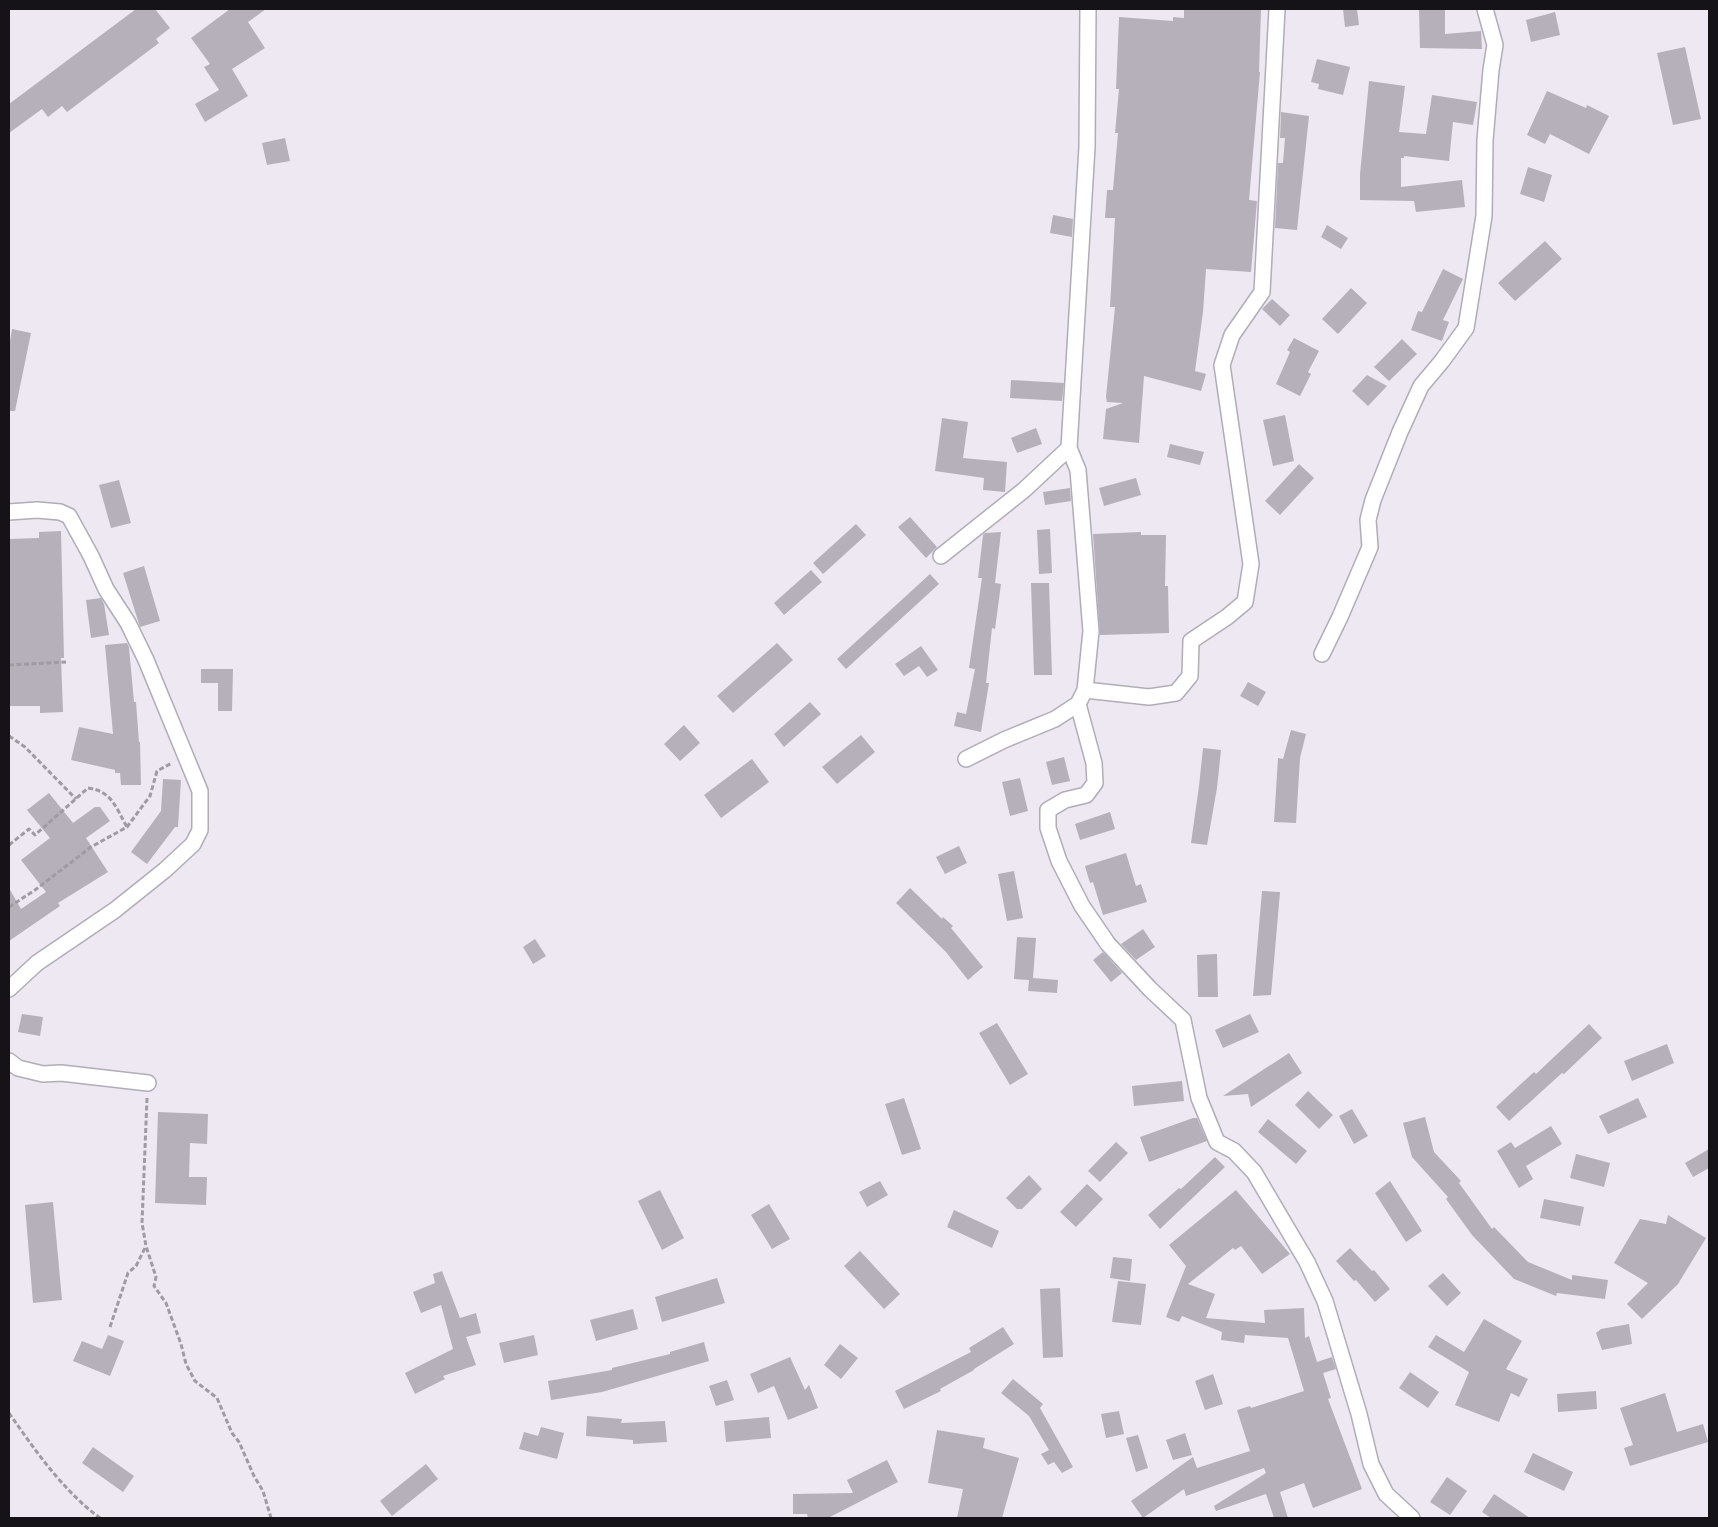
<svg xmlns="http://www.w3.org/2000/svg" width="1718" height="1527" font-family="Lato,sans-serif">
	<rect width="100%" height="100%" fill="#eee8f3"/>
	<path fill="#b5b0ba" d="M 136,9 L 155,9 L 170,28 L 156,39 L 159,43 L 67,112 L 62,106 L 48,117 L 42,109 L 9,133 L 9,104 Z
		M 230,9 L 266,9 L 248,22 L 265,48 L 232,69 L 248,96 L 205,122 L 195,104 L 219,90 L 204,67 L 210,64 L 191,38 Z
		M 1184,9 L 1261,9 L 1259,72 L 1260,72 L 1249,200 L 1257,201 L 1251,272 L 1206,269 L 1203,312 L 1195,371 L 1206,374 L 1201,391 L 1144,376 L 1139,443 L 1103,439 L 1106,409 L 1123,403 L 1107,402 L 1106,397 L 1115,307 L 1110,307 L 1115,218 L 1105,218 L 1107,190 L 1113,190 L 1118,133 L 1115,133 L 1119,89 L 1116,89 L 1119,17 L 1173,21 L 1173,17 L 1184,18 Z
		M 1343,9 L 1357,9 L 1359,25 L 1345,27 Z
		M 1419,9 L 1445,9 L 1445,34 L 1481,31 L 1482,49 L 1420,48 Z
		M 1555,12 L 1560,35 L 1531,42 L 1526,20 Z
		M 1685,47 L 1701,119 L 1673,125 L 1657,53 Z
		M 1317,59 L 1350,67 L 1343,95 L 1318,89 L 1319,84 L 1311,82 Z
		M 1369,81 L 1405,86 L 1399,132 L 1426,134 L 1432,95 L 1477,102 L 1473,125 L 1453,122 L 1449,161 L 1404,156 L 1404,158 L 1401,158 L 1401,187 L 1462,180 L 1465,207 L 1416,212 L 1414,201 L 1360,200 L 1360,174 Z
		M 1547,91 L 1586,108 L 1587,105 L 1609,116 L 1589,154 L 1550,134 L 1545,144 L 1527,135 Z
		M 1281,112 L 1309,116 L 1297,230 L 1275,228 L 1278,163 L 1283,163 L 1285,138 L 1280,138 Z
		M 285,138 L 290,161 L 267,165 L 262,143 Z
		M 1528,167 L 1552,175 L 1544,202 L 1520,194 Z
		M 1053,215 L 1073,219 L 1072,237 L 1050,233 Z
		M 1327,225 L 1348,238 L 1341,249 L 1321,237 Z
		M 1545,241 L 1562,259 L 1515,301 L 1498,283 Z
		M 1443,269 L 1463,279 L 1443,320 L 1449,322 L 1442,341 L 1411,330 L 1418,311 L 1422,312 Z
		M 1351,288 L 1367,303 L 1338,334 L 1322,319 Z
		M 1272,299 L 1290,315 L 1280,326 L 1262,309 Z
		M 12,329 L 31,333 L 15,411 L 9,411 L 9,347 Z
		M 1294,338 L 1319,351 L 1308,372 L 1311,374 L 1300,396 L 1276,384 L 1290,352 L 1287,350 Z
		M 1402,339 L 1417,354 L 1389,381 L 1374,367 Z
		M 1367,375 L 1387,386 L 1368,406 L 1352,391 Z
		M 1011,380 L 1064,383 L 1062,401 L 1010,398 Z
		M 1285,415 L 1294,461 L 1273,466 L 1263,420 Z
		M 942,418 L 968,422 L 963,458 L 1007,462 L 1005,492 L 983,490 L 984,478 L 935,471 Z
		M 1036,428 L 1042,444 L 1017,453 L 1011,438 Z
		M 1170,444 L 1204,452 L 1200,465 L 1167,457 Z
		M 1299,464 L 1314,478 L 1280,515 L 1265,501 Z
		M 1136,478 L 1141,495 L 1104,506 L 1099,488 Z
		M 119,480 L 131,523 L 111,528 L 99,485 Z
		M 1070,488 L 1071,501 L 1045,505 L 1043,492 Z
		M 910,517 L 937,547 L 926,558 L 898,527 Z
		M 856,524 L 866,535 L 823,574 L 813,563 Z
		M 1050,529 L 1052,573 L 1039,574 L 1037,530 Z
		M 61,531 L 64,658 L 61,658 L 63,712 L 40,713 L 40,706 L 9,706 L 9,539 L 39,538 L 39,532 Z
		M 1001,532 L 995,583 L 1001,584 L 995,629 L 992,628 L 986,683 L 989,683 L 981,732 L 954,726 L 957,712 L 966,714 L 975,669 L 969,668 L 982,578 L 978,578 L 983,535 L 985,533 Z
		M 1141,532 L 1141,535 L 1166,535 L 1165,586 L 1168,586 L 1169,633 L 1100,635 L 1093,534 Z
		M 144,566 L 160,621 L 140,627 L 123,573 Z
		M 811,570 L 822,582 L 784,615 L 774,603 Z
		M 930,574 L 939,584 L 846,669 L 837,659 Z
		M 1031,583 L 1049,583 L 1052,675 L 1034,675 Z
		M 101,598 L 104,604 L 109,635 L 91,638 L 86,600 Z
		M 127,643 L 129,647 L 134,702 L 136,702 L 139,742 L 140,742 L 141,785 L 121,785 L 120,773 L 115,773 L 115,770 L 71,760 L 79,727 L 113,734 L 105,645 Z
		M 777,643 L 793,660 L 733,713 L 717,696 Z
		M 921,646 L 938,670 L 927,677 L 919,666 L 904,676 L 895,664 Z
		M 201,669 L 233,669 L 232,711 L 218,711 L 218,683 L 201,683 Z
		M 1248,682 L 1266,692 L 1258,706 L 1240,696 Z
		M 810,702 L 821,714 L 784,747 L 774,734 Z
		M 684,725 L 700,743 L 680,761 L 664,744 Z
		M 1291,730 L 1306,734 L 1300,758 L 1296,823 L 1274,822 L 1278,758 L 1283,759 Z
		M 861,735 L 875,752 L 837,784 L 822,767 Z
		M 1203,748 L 1221,750 L 1217,788 L 1207,845 L 1191,843 L 1199,786 Z
		M 1064,757 L 1070,781 L 1052,785 L 1046,762 Z
		M 752,759 L 769,782 L 721,818 L 704,795 Z
		M 1020,778 L 1028,811 L 1010,816 L 1002,782 Z
		M 163,779 L 181,780 L 178,827 L 175,827 L 147,864 L 131,852 L 161,811 Z
		M 49,793 L 73,823 L 95,807 L 100,807 L 110,821 L 86,838 L 108,872 L 58,903 L 60,906 L 9,941 L 9,888 L 21,909 L 46,892 L 21,860 L 50,838 L 27,810 Z
		M 1110,812 L 1115,829 L 1080,840 L 1075,824 Z
		M 959,846 L 967,863 L 945,874 L 936,857 Z
		M 1126,853 L 1136,886 L 1141,884 L 1147,902 L 1103,915 L 1093,882 L 1090,883 L 1085,866 Z
		M 1014,871 L 1023,918 L 1007,921 L 998,874 Z
		M 910,888 L 942,919 L 943,917 L 953,926 L 951,928 L 983,967 L 968,980 L 946,952 L 896,903 Z
		M 1262,891 L 1280,892 L 1275,950 L 1271,995 L 1253,996 Z
		M 1143,929 L 1155,947 L 1136,960 L 1121,944 Z
		M 1017,937 L 1036,938 L 1033,978 L 1058,980 L 1057,993 L 1028,991 L 1029,980 L 1014,979 Z
		M 535,939 L 546,956 L 533,964 L 523,947 Z
		M 1103,952 L 1122,973 L 1111,982 L 1093,960 Z
		M 1217,954 L 1218,997 L 1198,997 L 1197,955 Z
		M 22,1014 L 43,1017 L 40,1036 L 18,1032 Z
		M 1250,1014 L 1259,1032 L 1223,1048 L 1215,1030 Z
		M 997,1023 L 1028,1074 L 1010,1085 L 979,1033 Z
		M 1589,1024 L 1602,1038 L 1564,1074 L 1562,1073 L 1509,1121 L 1496,1107 L 1534,1072 L 1536,1074 Z
		M 1667,1044 L 1674,1063 L 1632,1081 L 1624,1061 Z
		M 1289,1053 L 1302,1073 L 1251,1107 L 1248,1094 L 1223,1096 Z
		M 1182,1081 L 1184,1101 L 1134,1106 L 1132,1086 Z
		M 1308,1091 L 1333,1115 L 1319,1129 L 1295,1105 Z
		M 904,1098 L 921,1149 L 902,1155 L 885,1104 Z
		M 1638,1098 L 1647,1117 L 1608,1134 L 1599,1116 Z
		M 1352,1109 L 1368,1136 L 1354,1144 L 1339,1116 Z
		M 158,1112 L 208,1114 L 207,1144 L 190,1143 L 189,1177 L 207,1177 L 206,1205 L 155,1203 Z
		M 1425,1117 L 1434,1152 L 1461,1181 L 1459,1183 L 1492,1229 L 1494,1227 L 1528,1262 L 1572,1280 L 1572,1275 L 1608,1280 L 1605,1299 L 1557,1293 L 1556,1296 L 1514,1279 L 1472,1235 L 1446,1199 L 1448,1197 L 1412,1157 L 1403,1123 Z
		M 1193,1118 L 1197,1118 L 1207,1141 L 1149,1162 L 1140,1137 Z
		M 1268,1119 L 1307,1151 L 1296,1164 L 1258,1132 Z
		M 1551,1126 L 1562,1144 L 1526,1166 L 1533,1179 L 1519,1188 L 1497,1151 L 1511,1142 L 1515,1148 Z
		M 1116,1142 L 1128,1153 L 1100,1182 L 1088,1171 Z
		M 1709,1149 L 1709,1168 L 1693,1177 L 1685,1163 Z
		M 1576,1154 L 1610,1163 L 1604,1187 L 1570,1178 Z
		M 1215,1157 L 1225,1167 L 1160,1229 L 1148,1215 L 1179,1188 L 1181,1189 Z
		M 1029,1175 L 1042,1189 L 1022,1209 L 1017,1209 L 1006,1198 Z
		M 880,1181 L 888,1195 L 867,1207 L 859,1192 Z
		M 1390,1181 L 1422,1231 L 1406,1242 L 1375,1193 Z
		M 1087,1184 L 1103,1199 L 1076,1227 L 1060,1212 Z
		M 660,1190 L 684,1238 L 662,1250 L 638,1201 Z
		M 1236,1190 L 1290,1254 L 1262,1274 L 1241,1246 L 1235,1250 L 1233,1248 L 1188,1284 L 1215,1294 L 1206,1318 L 1265,1323 L 1264,1310 L 1304,1308 L 1305,1338 L 1309,1336 L 1317,1362 L 1332,1357 L 1336,1369 L 1323,1373 L 1331,1398 L 1328,1399 L 1362,1489 L 1313,1508 L 1304,1483 L 1280,1492 L 1288,1518 L 1274,1518 L 1266,1494 L 1216,1511 L 1214,1506 L 1266,1473 L 1264,1468 L 1186,1496 L 1184,1489 L 1143,1518 L 1131,1501 L 1193,1457 L 1197,1468 L 1250,1451 L 1237,1410 L 1250,1406 L 1251,1408 L 1304,1391 L 1288,1338 L 1245,1335 L 1244,1343 L 1221,1340 L 1222,1332 L 1182,1316 L 1179,1322 L 1166,1317 L 1186,1266 L 1169,1245 Z
		M 1544,1199 L 1584,1207 L 1580,1226 L 1540,1218 Z
		M 53,1202 L 62,1300 L 33,1303 L 25,1205 Z
		M 769,1204 L 790,1239 L 772,1249 L 751,1215 Z
		M 954,1210 L 999,1231 L 992,1248 L 947,1227 Z
		M 1668,1215 L 1706,1238 L 1678,1284 L 1642,1319 L 1627,1304 L 1648,1283 L 1614,1263 L 1640,1219 L 1666,1224 Z
		M 1350,1248 L 1372,1271 L 1374,1270 L 1390,1289 L 1375,1302 L 1356,1280 L 1354,1281 L 1336,1261 Z
		M 860,1251 L 900,1294 L 884,1309 L 844,1266 Z
		M 1113,1257 L 1132,1259 L 1130,1281 L 1110,1278 Z
		M 442,1271 L 460,1318 L 476,1313 L 481,1333 L 466,1337 L 476,1365 L 443,1376 L 445,1379 L 415,1394 L 405,1373 L 453,1349 L 441,1305 L 421,1313 L 413,1292 L 435,1283 L 433,1274 Z
		M 1443,1273 L 1461,1293 L 1447,1306 L 1428,1286 Z
		M 717,1278 L 725,1303 L 662,1322 L 655,1297 Z
		M 1118,1281 L 1146,1284 L 1141,1325 L 1112,1322 Z
		M 1060,1288 L 1063,1357 L 1043,1358 L 1040,1289 Z
		M 633,1309 L 638,1329 L 596,1341 L 590,1320 Z
		M 1484,1319 L 1522,1341 L 1506,1369 L 1528,1379 L 1519,1397 L 1511,1393 L 1499,1422 L 1455,1405 L 1469,1372 L 1428,1347 L 1436,1335 L 1464,1352 Z
		M 1629,1324 L 1632,1344 L 1602,1350 L 1596,1333 L 1601,1329 Z
		M 1003,1327 L 1014,1344 L 974,1369 L 974,1370 L 940,1389 L 941,1391 L 904,1409 L 895,1391 L 971,1352 L 969,1348 Z
		M 108,1335 L 124,1341 L 110,1376 L 73,1361 L 82,1341 L 102,1349 Z
		M 534,1335 L 538,1355 L 504,1363 L 499,1343 Z
		M 704,1342 L 709,1361 L 602,1392 L 551,1400 L 548,1381 L 612,1370 L 612,1368 L 670,1354 L 670,1352 Z
		M 840,1344 L 858,1358 L 841,1379 L 824,1365 Z
		M 790,1357 L 805,1390 L 809,1385 L 818,1408 L 788,1420 L 774,1386 L 758,1393 L 750,1374 Z
		M 1410,1372 L 1439,1392 L 1428,1408 L 1399,1388 Z
		M 1213,1374 L 1223,1404 L 1205,1410 L 1195,1381 Z
		M 1013,1379 L 1043,1404 L 1040,1408 L 1073,1467 L 1062,1473 L 1054,1462 L 1048,1465 L 1041,1454 L 1049,1450 L 1029,1416 L 1001,1393 Z
		M 727,1380 L 734,1400 L 716,1406 L 709,1386 Z
		M 1596,1391 L 1597,1409 L 1558,1412 L 1557,1394 Z
		M 1665,1393 L 1677,1432 L 1703,1424 L 1708,1442 L 1630,1466 L 1624,1448 L 1633,1445 L 1620,1408 Z
		M 1119,1411 L 1124,1434 L 1106,1438 L 1101,1414 Z
		M 587,1416 L 622,1419 L 621,1423 L 665,1421 L 667,1442 L 633,1444 L 633,1440 L 586,1436 Z
		M 769,1417 L 771,1438 L 726,1442 L 724,1421 Z
		M 541,1427 L 564,1433 L 557,1459 L 519,1449 L 524,1432 L 538,1436 Z
		M 937,1430 L 985,1438 L 983,1448 L 1019,1458 L 1002,1518 L 957,1518 L 963,1489 L 928,1483 Z
		M 1185,1433 L 1192,1455 L 1173,1460 L 1166,1440 Z
		M 1138,1435 L 1148,1468 L 1136,1472 L 1126,1438 Z
		M 93,1447 L 134,1476 L 123,1492 L 82,1463 Z
		M 1533,1453 L 1573,1472 L 1564,1491 L 1524,1472 Z
		M 887,1460 L 898,1482 L 828,1518 L 808,1518 L 807,1514 L 793,1514 L 793,1494 L 853,1493 L 847,1480 Z
		M 426,1464 L 438,1479 L 392,1516 L 380,1501 Z
		M 1447,1477 L 1467,1491 L 1450,1515 L 1430,1502 Z
		M 1494,1494 L 1530,1518 L 1491,1518 L 1482,1512 Z"/>
	<g fill="none" stroke-linecap="round" stroke-linejoin="round">
		<defs>
			<path id="minor" d="M 9,512 L 37,510 L 60,512 L 69,516 L 91,556 L 106,589 L 128,623 L 146,660 L 200,791 L 200,830 L 193,844 L 165,870 L 115,910 L 37,963 L 9,989
				M 941,556 L 1024,490 L 1069,448
				M 1322,654 L 1340,617 L 1370,547 L 1368,520 L 1373,500 L 1400,432 L 1421,386 L 1442,361 L 1466,328 L 1484,216 L 1485,140 L 1491,70 L 1495,45 L 1485,9
				M 1085,690 L 1149,697 L 1176,693 L 1190,676 L 1191,641 L 1227,617 L 1245,602 L 1251,564 L 1222,365 L 1232,335 L 1262,292 L 1277,9
				M 1078,704 L 1094,763 L 1095,783 L 1086,795 L 1065,800 L 1048,810 L 1048,828 L 1059,861 L 1082,906 L 1108,944 L 1150,989 L 1183,1020 L 1199,1098 L 1217,1142 L 1234,1151 L 1254,1172 L 1307,1262 L 1325,1301 L 1359,1414 L 1371,1464 L 1386,1494 L 1412,1518
				M 966,759 L 1004,740 L 1055,719 L 1078,704 L 1085,690 L 1091,631 L 1078,470 L 1069,448 L 1087,147 L 1088,9
				M 9,1061 L 18,1068 L 43,1074 L 61,1073 L 148,1083"/>
		</defs>
		<use href="#minor" stroke="#b1acb7" stroke-width="18"/>
		<path stroke="#9f9ba3" stroke-width="3" stroke-dasharray="5 2.5" stroke-linecap="butt" d="M 9,665 L 66,662
			M 9,736 L 25,747 L 76,799
			M 9,845 L 29,829 L 35,835 L 88,788 C 112,791 116,808 127,827
			M 9,907 L 35,890 L 91,847 L 127,827 L 150,796 L 157,771 L 172,763
			M 147,1098 L 142,1223 L 146,1246 L 156,1277 L 154,1286 L 166,1303 L 181,1344 L 186,1364 L 195,1381 L 217,1398 L 232,1433 L 239,1442 L 254,1476 L 263,1491 L 271,1518
			M 110,1327 L 128,1273 L 136,1266 L 146,1246
			M 9,1413 C 35,1450 63,1491 100,1518"/>
		<use href="#minor" stroke="#fff" stroke-width="15"/>
	</g>
	<rect width="1718" height="1527" fill="none" stroke="#151317" stroke-width="20"/>
</svg>
